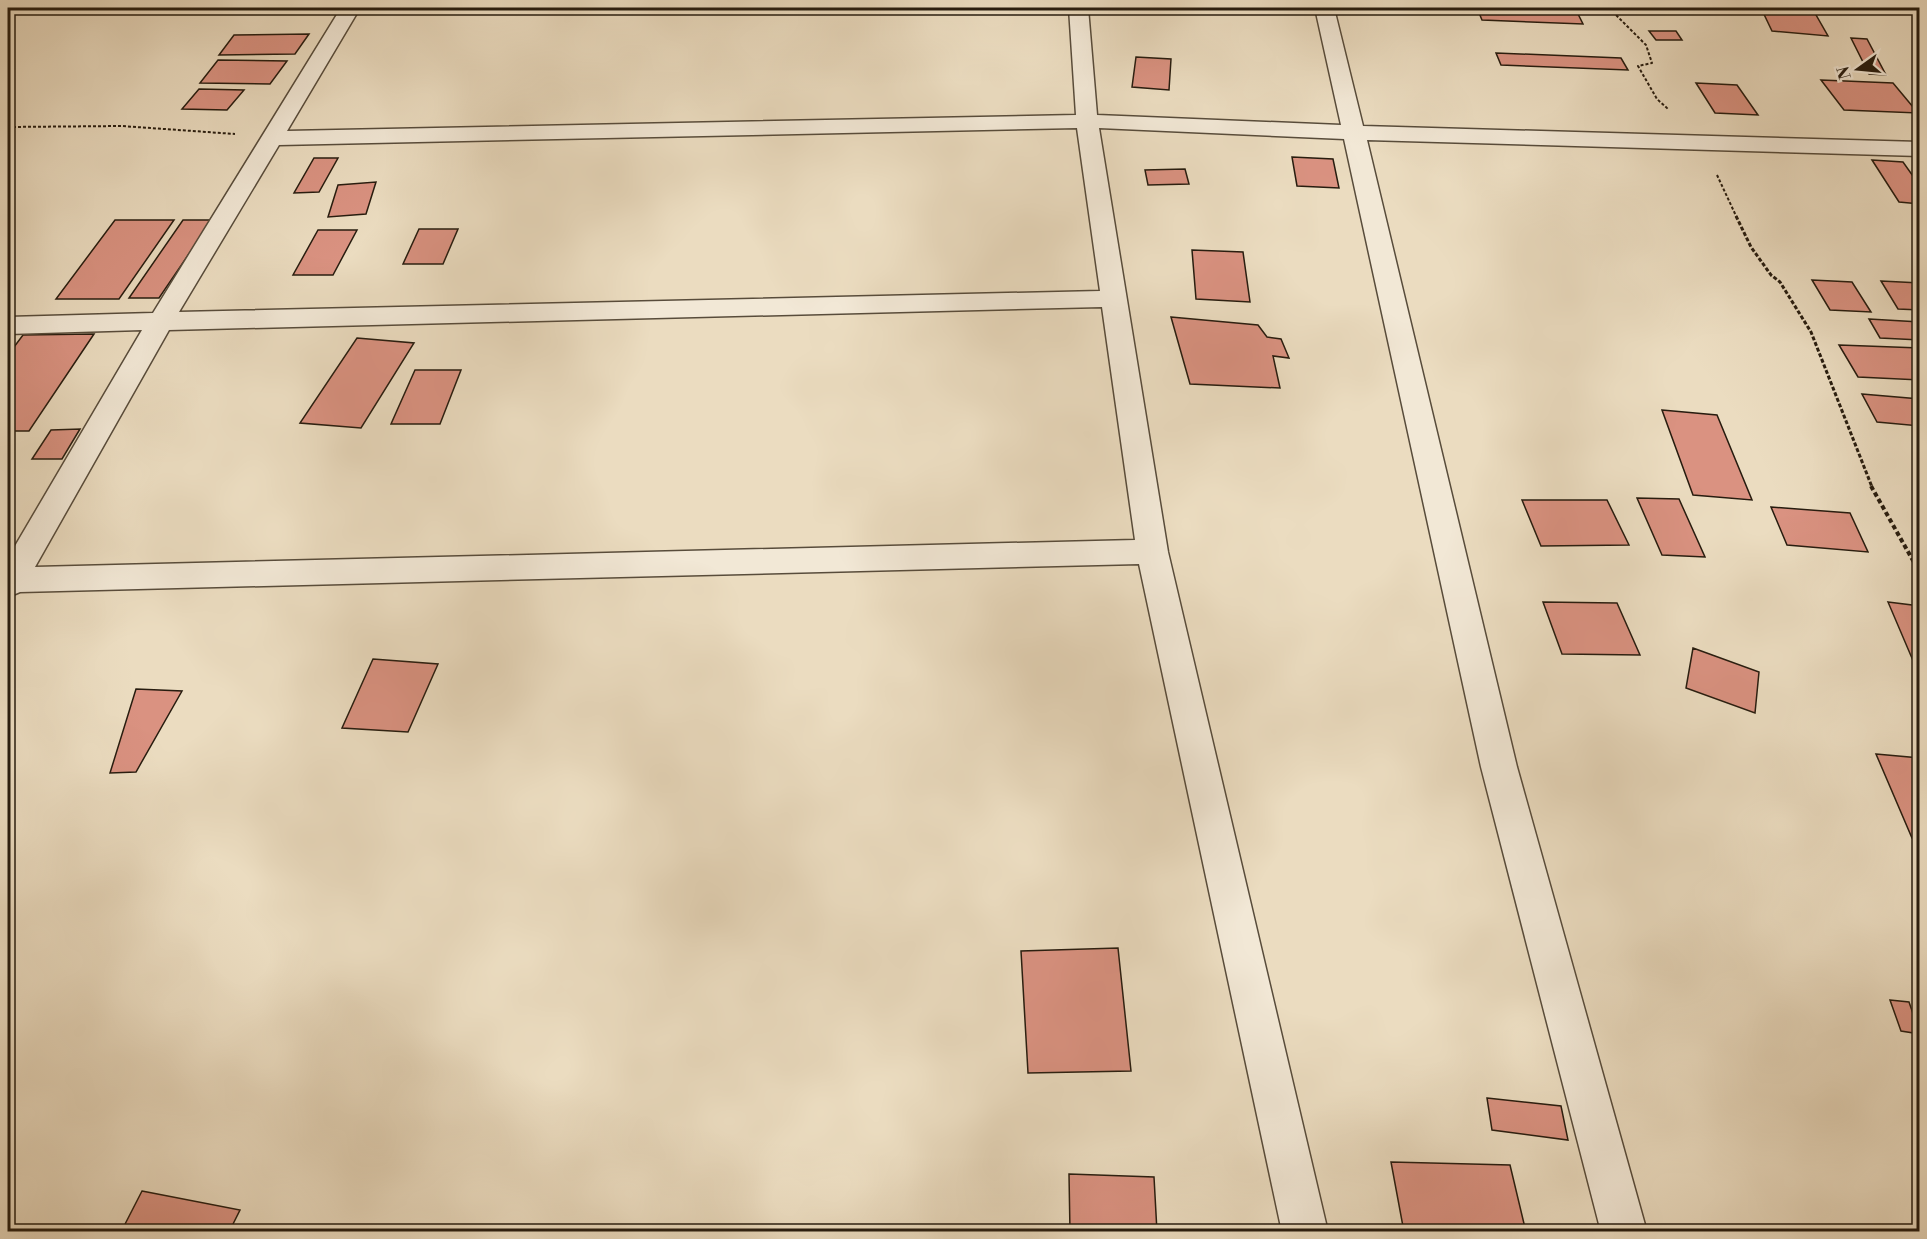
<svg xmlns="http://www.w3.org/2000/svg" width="1927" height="1239" font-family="'Libre Bodoni',serif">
	<rect width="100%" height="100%" fill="#ebdcc0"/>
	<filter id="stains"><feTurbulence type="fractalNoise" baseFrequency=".00333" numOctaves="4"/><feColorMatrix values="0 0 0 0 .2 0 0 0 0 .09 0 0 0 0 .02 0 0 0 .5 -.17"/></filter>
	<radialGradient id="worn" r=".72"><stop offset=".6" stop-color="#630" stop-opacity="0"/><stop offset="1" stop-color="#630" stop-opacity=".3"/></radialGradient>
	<path fill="#da9281" stroke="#271c0f" stroke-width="1.5" d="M 1477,8 L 1575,8 L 1583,24 L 1482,20 Z
		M 1761,8 L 1812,8 L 1828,36 L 1772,31 Z
		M 1649,31 L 1676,31 L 1682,40 L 1656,40 Z
		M 309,34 L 295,54 L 219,55 L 234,35 Z
		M 1851,38 L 1867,39 L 1886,75 L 1869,74 Z
		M 1496,53 L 1621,58 L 1628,70 L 1501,65 Z
		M 1136,57 L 1171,59 L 1169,90 L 1132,87 Z
		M 218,60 L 287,61 L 270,84 L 200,83 Z
		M 1821,80 L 1893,83 L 1918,113 L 1844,110 Z
		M 1696,83 L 1737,85 L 1758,115 L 1715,113 Z
		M 199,89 L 244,90 L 227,110 L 182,109 Z
		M 1292,157 L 1333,159 L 1339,188 L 1297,186 Z
		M 314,158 L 338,158 L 319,192 L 294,193 Z
		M 1872,160 L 1903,162 L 1920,186 L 1920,204 L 1899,202 Z
		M 1185,169 L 1189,184 L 1148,185 L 1145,170 Z
		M 376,182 L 366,214 L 328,217 L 338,185 Z
		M 115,220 L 174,220 L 119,299 L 56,299 Z
		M 183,220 L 212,220 L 159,298 L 129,298 Z
		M 419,229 L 458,229 L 443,264 L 403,264 Z
		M 318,230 L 357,230 L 333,275 L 293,275 Z
		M 1192,250 L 1243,252 L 1250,302 L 1196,299 Z
		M 1812,280 L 1852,282 L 1871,312 L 1830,310 Z
		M 1881,281 L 1920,283 L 1920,310 L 1898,309 Z
		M 1171,317 L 1258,325 L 1267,337 L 1281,339 L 1289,358 L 1273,356 L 1280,388 L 1190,384 Z
		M 1869,319 L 1920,322 L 1920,340 L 1880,338 Z
		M 94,334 L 29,431 L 8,431 L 8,355 L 23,335 Z
		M 357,338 L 414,343 L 361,428 L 300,423 Z
		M 1839,345 L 1920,348 L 1920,380 L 1858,377 Z
		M 415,370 L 461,370 L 440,424 L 391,424 Z
		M 1862,394 L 1920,399 L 1920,426 L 1877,422 Z
		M 1662,410 L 1717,415 L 1752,500 L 1693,495 Z
		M 80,429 L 62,459 L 32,459 L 51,430 Z
		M 1637,498 L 1679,499 L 1705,557 L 1662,555 Z
		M 1522,500 L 1607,500 L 1629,545 L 1541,546 Z
		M 1771,507 L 1850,513 L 1868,552 L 1787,545 Z
		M 1543,602 L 1617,603 L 1640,655 L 1562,654 Z
		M 1888,602 L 1920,606 L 1920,677 Z
		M 1693,648 L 1759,672 L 1755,713 L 1686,688 Z
		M 373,659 L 438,664 L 408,732 L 342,728 Z
		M 136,689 L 182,691 L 136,772 L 110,773 Z
		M 1876,754 L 1920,758 L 1920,839 L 1912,838 Z
		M 1118,948 L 1131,1071 L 1028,1073 L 1021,951 Z
		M 1890,1000 L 1909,1002 L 1920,1034 L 1901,1031 Z
		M 1487,1098 L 1561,1106 L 1568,1140 L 1492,1130 Z
		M 1391,1162 L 1510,1165 L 1526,1232 L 1404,1232 Z
		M 1069,1174 L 1154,1177 L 1157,1232 L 1070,1232 Z
		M 142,1191 L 240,1210 L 229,1232 L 121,1232 Z"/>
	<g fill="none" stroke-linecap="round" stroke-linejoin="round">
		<defs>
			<path id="minor" d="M 341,8 L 360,8 L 287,131 L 1076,115 L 1069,8 L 1088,8 L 1097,115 L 1341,125 L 1315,8 L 1334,8 L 1363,126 L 1920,142 L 1920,156 L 1367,140 L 1517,767 L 1647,1232 L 1601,1232 L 1481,767 L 1344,139 L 1099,128 L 1168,552 L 1328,1232 L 1282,1232 L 1139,564 L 20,592 L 8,597 L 8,558 L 142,330 L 8,334 L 8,317 L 153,313 ZM 1077,128 L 1100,291 L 179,312 L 279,145 ZM 1102,307 L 1135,540 L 35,567 L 169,330 Z"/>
		</defs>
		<use href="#minor" stroke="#584c3b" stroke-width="3"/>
		<path stroke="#271c0f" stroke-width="2" stroke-dasharray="3 2" stroke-linecap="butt" d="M 1609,8 L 1646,45 L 1652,63 L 1638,66 L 1657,99 L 1668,109
			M 8,127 L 122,126 L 235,134
			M 1717,175 L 1737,218"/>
		<path stroke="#271c0f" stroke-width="3" stroke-dasharray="4 2" stroke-linecap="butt" d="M 1736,216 L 1751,247 L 1771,275 L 1780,282 L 1811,332 L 1872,487"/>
		<path stroke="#271c0f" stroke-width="4" stroke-dasharray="4.5 3" stroke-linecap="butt" d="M 1871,486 L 1920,573"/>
		<use href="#minor" fill="#f2e8d6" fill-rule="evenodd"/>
	</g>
	<rect width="1927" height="1239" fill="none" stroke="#ebdcc0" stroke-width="30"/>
	<rect x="9" y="9" width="1909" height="1221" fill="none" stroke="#271c0f" stroke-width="3"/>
	<rect x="15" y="15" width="1897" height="1209" fill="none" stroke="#271c0f" stroke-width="1.5"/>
	<g transform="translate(1858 69) rotate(255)" stroke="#f2e8d6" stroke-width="4.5" paint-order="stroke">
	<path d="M0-4.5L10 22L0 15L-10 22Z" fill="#271c0f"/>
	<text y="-9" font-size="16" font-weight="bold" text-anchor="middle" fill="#271c0f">N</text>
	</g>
	<rect width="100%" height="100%" filter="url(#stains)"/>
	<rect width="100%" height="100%" fill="url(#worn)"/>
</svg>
